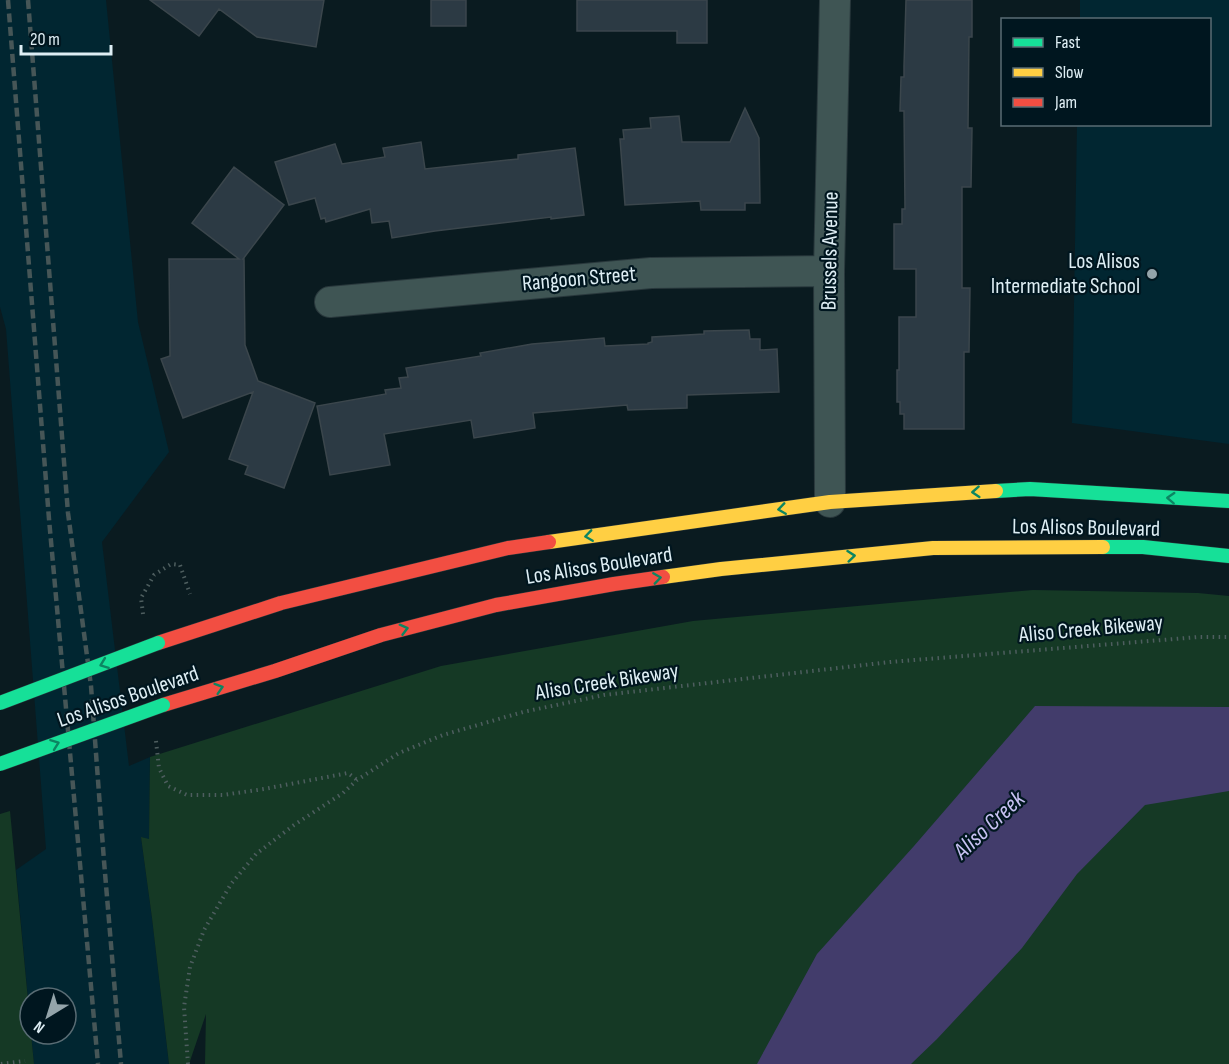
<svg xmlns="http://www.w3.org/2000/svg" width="1229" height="1064" font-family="'Sofia Sans Condensed',sans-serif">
	<rect width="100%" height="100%" fill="#0a1b20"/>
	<path fill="#012631" d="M 0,0 L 106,0 L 138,322 L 169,452 L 102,542 L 129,766 L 150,757 L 149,840 L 141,837 L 152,918 L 169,1064 L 34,1064 L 31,1034 L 66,1034 L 66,998 L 30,998 L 30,1021 L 16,870 L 46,849 L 6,329 L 0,307 Z
		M 1080,0 L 1229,0 L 1229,444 L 1072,423 L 1077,125 L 1210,124 L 1210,20 L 1080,19 Z"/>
	<path fill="#153925" d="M 1033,590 L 1198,593 L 1229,596 L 1229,1064 L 205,1064 L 206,1014 L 189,1064 L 169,1064 L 152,918 L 141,837 L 149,839 L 150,757 L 441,666 L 693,621 Z
		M 10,811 L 30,1021 L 30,1034 L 31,1034 L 34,1064 L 0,1064 L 0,814 Z"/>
	<path fill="#423c6b" d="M 1035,706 L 1229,707 L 1229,791 L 1145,805 L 1077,874 L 1022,948 L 937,1039 L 911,1064 L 757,1064 L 817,954 L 914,846 Z"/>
	<path fill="#2c3a44" stroke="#3b464c" stroke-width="1.5" d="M 150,0 L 324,0 L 316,47 L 257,37 L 219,9 L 199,36 Z
		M 431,0 L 466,0 L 466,26 L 431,26 Z
		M 577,0 L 707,0 L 707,43 L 677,43 L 677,31 L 577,31 Z
		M 906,0 L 972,0 L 972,37 L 969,37 L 968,128 L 972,128 L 971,187 L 962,187 L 962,288 L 970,288 L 969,352 L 964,352 L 964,429 L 904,429 L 904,414 L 900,414 L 900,402 L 897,402 L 897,370 L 899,370 L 899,317 L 916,317 L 916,269 L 894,269 L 894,224 L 902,224 L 902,209 L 905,209 L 904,111 L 900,111 L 901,77 L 904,77 L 904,66 Z
		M 745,108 L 759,138 L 760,203 L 745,203 L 745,210 L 701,210 L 700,201 L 625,205 L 620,139 L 624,139 L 623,130 L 651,128 L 650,118 L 679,116 L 682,142 L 730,142 Z
		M 421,142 L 425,169 L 518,159 L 518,155 L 575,148 L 584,215 L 551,219 L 551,217 L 435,231 L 392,238 L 389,221 L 372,223 L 370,209 L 326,222 L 325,218 L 321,219 L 315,198 L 289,205 L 275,162 L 335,144 L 342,164 L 385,157 L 383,148 Z
		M 234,167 L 284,205 L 243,259 L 244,259 L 245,345 L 258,381 L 315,403 L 284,488 L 245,474 L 248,466 L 229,459 L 253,392 L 183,418 L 161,359 L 170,356 L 169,259 L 239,259 L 192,223 Z
		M 749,330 L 750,339 L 760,339 L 760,350 L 777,349 L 779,392 L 687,395 L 687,408 L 628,410 L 627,405 L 533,413 L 535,428 L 474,438 L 471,420 L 384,434 L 390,465 L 330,475 L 317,406 L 386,394 L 385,390 L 401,388 L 399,378 L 408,377 L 406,368 L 481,356 L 480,353 L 532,344 L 604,338 L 605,346 L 648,344 L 648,343 L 652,342 L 652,337 L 704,334 L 704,331 Z"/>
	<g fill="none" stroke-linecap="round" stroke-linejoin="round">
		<defs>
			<path id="street" d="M 330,302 L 651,273 L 829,271
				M 830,502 L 829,271 L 835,0"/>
			<path id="fast" d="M 996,491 L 1030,489 L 1229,501
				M 1103,547 L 1143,547 L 1229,556"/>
			<path id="slow" d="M 549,542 L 830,502 L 996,491
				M 663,577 L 721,569 L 933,548 L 1103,547"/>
			<path id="jam" d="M 158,643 L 281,603 L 508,548 L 549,542
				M 163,705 L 275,671 L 381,635 L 496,605 L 614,584 L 663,577"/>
		</defs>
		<use href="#street" stroke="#29383c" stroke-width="32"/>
		<use href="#fast" stroke="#29383c" stroke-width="15"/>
		<use href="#slow" stroke="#29383c" stroke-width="15"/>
		<use href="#jam" stroke="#29383c" stroke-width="15"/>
		<path stroke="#4e5e5f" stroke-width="4" stroke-dasharray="1.5 4.5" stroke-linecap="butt" d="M 143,614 L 141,598 L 154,575 L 171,564 L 180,565 L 190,594
			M 156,741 L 159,768 L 168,786 L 187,795 L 223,795 L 264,789 L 348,773 L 357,780
			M 1,1064 L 25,1061
			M 188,1064 L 184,1007 L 190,967 L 204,930 L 231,884 L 256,854 L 294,825 L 343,793 L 357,780 L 399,753 L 443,735 L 523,712 L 604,695 L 890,662 L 1199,637 L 1229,637"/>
		<use href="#street" stroke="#3f5554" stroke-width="30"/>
		<use href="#fast" stroke="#16e098" stroke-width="14"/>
		<use href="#slow" stroke="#ffcf43" stroke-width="14"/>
		<use href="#jam" stroke="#f24e42" stroke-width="14"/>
		<path stroke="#465657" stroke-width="4.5" stroke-dasharray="9 4.5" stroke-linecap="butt" d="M 8,0 L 49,519 L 98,1064
			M 28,0 L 68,513 L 91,686 L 104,861 L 121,1064"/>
		<defs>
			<path id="fast-bridge" d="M 0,703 L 158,643
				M 0,764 L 163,705"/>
		</defs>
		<use href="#fast-bridge" stroke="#29383c" stroke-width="15" stroke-linecap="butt"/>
		<use href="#fast-bridge" stroke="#16e098" stroke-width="14"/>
	</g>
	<defs><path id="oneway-chevron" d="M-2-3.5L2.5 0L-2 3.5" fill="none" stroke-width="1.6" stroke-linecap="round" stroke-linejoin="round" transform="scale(1.5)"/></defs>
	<g stroke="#0c8562">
		<use href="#oneway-chevron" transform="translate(976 492) rotate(176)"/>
		<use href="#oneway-chevron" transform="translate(1171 498) rotate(-177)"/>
		<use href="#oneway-chevron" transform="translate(782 509) rotate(172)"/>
		<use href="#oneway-chevron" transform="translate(589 536) rotate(172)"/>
		<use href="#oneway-chevron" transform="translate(851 556) rotate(-6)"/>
		<use href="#oneway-chevron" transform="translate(657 578) rotate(-8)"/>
		<use href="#oneway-chevron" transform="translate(404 629) rotate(-15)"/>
		<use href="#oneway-chevron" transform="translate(104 664) rotate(159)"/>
		<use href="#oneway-chevron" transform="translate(219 688) rotate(-17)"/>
		<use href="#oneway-chevron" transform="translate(55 744) rotate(-20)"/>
	</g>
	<circle fill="#94a4aa" stroke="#00161f" stroke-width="2" cx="1152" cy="274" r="6"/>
	<g text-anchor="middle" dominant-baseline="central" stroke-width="4.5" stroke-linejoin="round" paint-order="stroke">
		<g font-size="22" fill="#deeef4" stroke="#00161f">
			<text transform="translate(830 251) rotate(-89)">Brussels Avenue</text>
			<text transform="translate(579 279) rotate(-5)">Rangoon Street</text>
			<text transform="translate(1086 528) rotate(1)">Los Alisos Boulevard</text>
			<text transform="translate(599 566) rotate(-9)">Los Alisos Boulevard</text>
			<text transform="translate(1091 629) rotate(-5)">Aliso Creek Bikeway</text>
			<text transform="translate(607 682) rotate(-9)">Aliso Creek Bikeway</text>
			<text transform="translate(128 697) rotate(-19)">Los Alisos Boulevard</text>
		</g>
		<g font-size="22" fill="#deeef4" stroke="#00161f" text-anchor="end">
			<text x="1140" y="261">Los Alisos<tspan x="1140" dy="25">Intermediate School</tspan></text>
		</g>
		<g font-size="24" font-style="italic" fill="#c7c1f2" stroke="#00161f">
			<text transform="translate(989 825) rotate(-43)">Aliso Creek</text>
		</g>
	</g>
	<rect x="1001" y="18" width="210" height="108" fill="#00161f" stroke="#596c74" stroke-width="1.5"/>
	<rect x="1013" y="38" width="30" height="9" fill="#16e098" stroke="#596c74" stroke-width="1.5"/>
	<text x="1055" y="48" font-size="18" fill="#deeef4">Fast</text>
	<rect x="1013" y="68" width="30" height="9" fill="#ffcf43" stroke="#596c74" stroke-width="1.5"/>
	<text x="1055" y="78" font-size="18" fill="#deeef4">Slow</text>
	<rect x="1013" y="98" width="30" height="9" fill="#f24e42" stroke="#596c74" stroke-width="1.5"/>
	<text x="1055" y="108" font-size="18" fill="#deeef4">Jam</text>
	<g transform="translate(48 1016) rotate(218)"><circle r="28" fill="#00161f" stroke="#596c74" stroke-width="1.5"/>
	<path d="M0-4.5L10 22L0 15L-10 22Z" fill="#94a4aa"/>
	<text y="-9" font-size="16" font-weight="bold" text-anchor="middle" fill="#deeef4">N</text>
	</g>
	<path d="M21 45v9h90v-9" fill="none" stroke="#deeef4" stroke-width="3"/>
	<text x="30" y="45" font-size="18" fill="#deeef4" stroke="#00161f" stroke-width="4.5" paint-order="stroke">20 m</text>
</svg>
